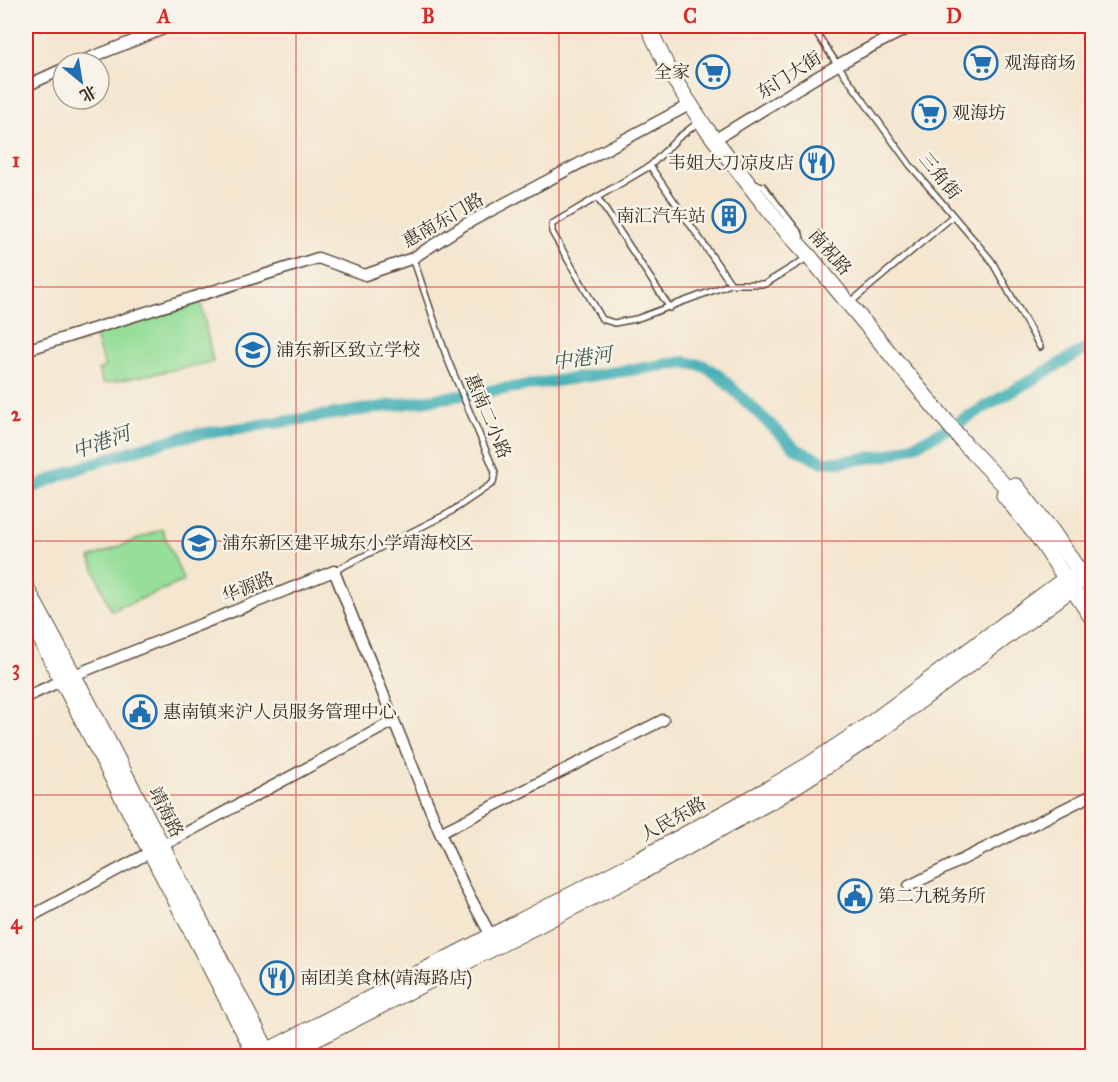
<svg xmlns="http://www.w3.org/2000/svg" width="1118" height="1082" font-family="'IM FELL Great Primer','Noto Serif SC',serif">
	<rect width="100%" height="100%" fill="#f7f3e8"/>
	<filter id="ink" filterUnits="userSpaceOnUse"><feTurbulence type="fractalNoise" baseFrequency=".0167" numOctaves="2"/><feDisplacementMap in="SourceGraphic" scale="12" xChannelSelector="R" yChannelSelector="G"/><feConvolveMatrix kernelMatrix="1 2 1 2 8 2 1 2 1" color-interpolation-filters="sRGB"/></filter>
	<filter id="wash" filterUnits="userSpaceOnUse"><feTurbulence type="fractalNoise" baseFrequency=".008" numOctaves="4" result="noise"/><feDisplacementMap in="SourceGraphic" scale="24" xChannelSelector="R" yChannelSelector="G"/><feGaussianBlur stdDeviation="1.35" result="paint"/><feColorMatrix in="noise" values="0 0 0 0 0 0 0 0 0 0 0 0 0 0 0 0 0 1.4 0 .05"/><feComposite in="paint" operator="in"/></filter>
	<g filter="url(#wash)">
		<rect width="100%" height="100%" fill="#f4e6cf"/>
		<path fill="#96de99" stroke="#68845c" stroke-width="1.5" d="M 201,302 L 213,362 L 103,384 L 98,370 L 105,367 L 94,334 Z
			M 162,529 L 184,581 L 111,611 L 90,558 Z"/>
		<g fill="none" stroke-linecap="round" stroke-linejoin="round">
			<path stroke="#3aacb4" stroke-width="12" d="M 26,491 C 77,466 132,450 187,436 L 684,362 L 704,366 L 718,375 L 796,449 L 823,462 L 839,462 L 889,455 L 917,444 L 947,429 L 1092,345"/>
		</g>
	</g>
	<g filter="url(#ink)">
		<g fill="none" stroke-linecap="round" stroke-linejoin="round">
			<defs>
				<path id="lane" d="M 812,26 L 837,64 L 910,165 L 991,260 L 1040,347
					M 700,121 L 678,138 L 650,166 L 731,284 L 765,284 L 807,258
					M 650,166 L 552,224 L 552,232 L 602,319 L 614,323 L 636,319 L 731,284
					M 753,184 L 763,186 L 800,234 L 801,240
					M 597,197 L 670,308
					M 851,302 L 953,216
					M 334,571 L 449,513 L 493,483 L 495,472 L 447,358 L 413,258"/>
				<path id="street" d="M 77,63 L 171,26
					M 26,86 L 63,69
					M 714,140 C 780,100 844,57 914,26
					M 26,350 L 318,258 L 365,275 L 413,258 L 464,225 L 691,104
					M 26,697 L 74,675 L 334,571 L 394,721
					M 440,833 L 463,884 L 491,936
					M 909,886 L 1092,795
					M 26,919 L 394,721 L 440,833 L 663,720"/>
				<path id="secondary" d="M 648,26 L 670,73 L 705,127 L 734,165 L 777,221 L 810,257 L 965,444 L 1006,487
					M 1006,487 L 1004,495 L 1040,540 L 1092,618
					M 1006,487 L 1016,486 L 1052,531 L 1092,590
					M 26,587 L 88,702 L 270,1056
					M 26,611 L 256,1056
					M 257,1056 L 635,862 L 771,787 L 810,764 L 867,726 L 1066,578 L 1081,573 L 1092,564
					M 283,1056 L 640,873 L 777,798 L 874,735 L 1073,588 L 1081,573"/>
			</defs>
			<use href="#lane" stroke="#574639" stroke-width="8"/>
			<use href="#street" stroke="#574639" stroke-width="13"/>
			<use href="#secondary" stroke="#574639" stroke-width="17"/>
			<use href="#lane" stroke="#fff" stroke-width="5"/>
			<use href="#street" stroke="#fff" stroke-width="10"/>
			<use href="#secondary" stroke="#fff" stroke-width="15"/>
		</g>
	</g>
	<path fill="none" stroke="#d62828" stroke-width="1.5" stroke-opacity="0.55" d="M 296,26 L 296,1056M 559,26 L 559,1056M 822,26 L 822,1056M 26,287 L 1092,287M 26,541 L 1092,541M 26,795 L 1092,795"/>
	<defs>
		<symbol id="supermarket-ring" viewBox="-11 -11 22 22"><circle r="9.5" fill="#f7f3e8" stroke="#1f6fb2" stroke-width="1.5"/><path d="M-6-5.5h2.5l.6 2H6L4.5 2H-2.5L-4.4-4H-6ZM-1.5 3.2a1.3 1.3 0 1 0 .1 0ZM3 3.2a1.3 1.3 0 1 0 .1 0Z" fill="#1f6fb2"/></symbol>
		<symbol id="restaurant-ring" viewBox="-11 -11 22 22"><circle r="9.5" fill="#f7f3e8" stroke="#1f6fb2" stroke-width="1.5"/><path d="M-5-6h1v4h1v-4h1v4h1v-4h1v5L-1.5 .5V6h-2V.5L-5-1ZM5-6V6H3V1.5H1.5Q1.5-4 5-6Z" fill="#1f6fb2"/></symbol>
		<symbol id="building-ring" viewBox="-11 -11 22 22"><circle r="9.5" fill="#f7f3e8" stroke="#1f6fb2" stroke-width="1.5"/><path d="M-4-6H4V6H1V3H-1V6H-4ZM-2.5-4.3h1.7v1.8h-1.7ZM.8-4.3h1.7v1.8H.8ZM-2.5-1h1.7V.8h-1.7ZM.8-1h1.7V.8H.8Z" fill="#1f6fb2"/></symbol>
		<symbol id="school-ring" viewBox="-11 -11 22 22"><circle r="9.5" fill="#f7f3e8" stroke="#1f6fb2" stroke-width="1.5"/><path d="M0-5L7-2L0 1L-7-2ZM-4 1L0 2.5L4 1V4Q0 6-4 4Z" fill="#1f6fb2"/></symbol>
		<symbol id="civic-ring" viewBox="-11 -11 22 22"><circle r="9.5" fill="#f7f3e8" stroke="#1f6fb2" stroke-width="1.5"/><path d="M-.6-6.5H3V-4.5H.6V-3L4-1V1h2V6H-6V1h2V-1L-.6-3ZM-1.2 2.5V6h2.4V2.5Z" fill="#1f6fb2"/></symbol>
	</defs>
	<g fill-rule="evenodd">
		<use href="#supermarket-ring" x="962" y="44" width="38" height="38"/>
		<use href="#supermarket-ring" x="694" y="53" width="38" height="38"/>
		<use href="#supermarket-ring" x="910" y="94" width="38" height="38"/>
		<use href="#restaurant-ring" x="798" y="144" width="38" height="38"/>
		<use href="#building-ring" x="710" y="197" width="38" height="38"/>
		<use href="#school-ring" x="234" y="331" width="38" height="38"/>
		<use href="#school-ring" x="180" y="524" width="38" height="38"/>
		<use href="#civic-ring" x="121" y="693" width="38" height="38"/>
		<use href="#civic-ring" x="836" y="877" width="38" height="38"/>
		<use href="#restaurant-ring" x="258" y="959" width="38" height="38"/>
	</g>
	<g text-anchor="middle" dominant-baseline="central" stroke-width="5" stroke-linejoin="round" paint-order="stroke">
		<g font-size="18" fill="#3b2a1e" stroke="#f7f3e8" text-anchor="start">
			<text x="1004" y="63">观海商场</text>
			<text x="690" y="72" text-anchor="end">全家</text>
			<text x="952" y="113">观海坊</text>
			<text x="794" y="163" text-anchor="end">韦姐大刀凉皮店</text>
			<text x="706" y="216" text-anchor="end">南汇汽车站</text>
			<text x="276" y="350">浦东新区致立学校</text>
			<text x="222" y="543">浦东新区建平城东小学靖海校区</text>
			<text x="163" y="712">惠南镇来沪人员服务管理中心</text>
			<text x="878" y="896">第二九税务所</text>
			<text x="300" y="978">南团美食林(靖海路店)</text>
		</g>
		<g font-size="18" fill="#3b2a1e" stroke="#f7f3e8">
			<text transform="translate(789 75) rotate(-32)">东门大街</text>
			<text transform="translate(940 176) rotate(51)">三角街</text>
			<text transform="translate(443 220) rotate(-30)">惠南东门路</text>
			<text transform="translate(830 252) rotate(49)">南祝路</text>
			<text transform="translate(488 416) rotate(67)">惠南二小路</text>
			<text transform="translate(248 587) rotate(-22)">华源路</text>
			<text transform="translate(166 812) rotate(63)">靖海路</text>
			<text transform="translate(673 819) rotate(-29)">人民东路</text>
		</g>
		<g font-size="20" font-style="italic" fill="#3b5852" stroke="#f7f3e8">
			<text transform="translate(582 358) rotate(-8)">中港河</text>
			<text transform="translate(101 442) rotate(-19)">中港河</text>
		</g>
	</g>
	<rect width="1118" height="1082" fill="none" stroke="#f7f3e8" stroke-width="66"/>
	<g transform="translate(81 81) rotate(150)"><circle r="28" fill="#f7f3e8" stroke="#aca397" stroke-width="1.5"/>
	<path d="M0-4.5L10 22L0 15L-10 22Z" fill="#1f6fb2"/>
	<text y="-9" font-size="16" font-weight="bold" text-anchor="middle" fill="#3b2a1e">北</text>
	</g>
	<rect x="33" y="33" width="1052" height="1016" fill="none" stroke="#d62828" stroke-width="2"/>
	<g font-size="20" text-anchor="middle" font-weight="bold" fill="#d62828">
		<text x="164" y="23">A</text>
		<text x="428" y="23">B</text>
		<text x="690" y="23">C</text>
		<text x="954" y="23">D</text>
		<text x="16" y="167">1</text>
		<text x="16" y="421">2</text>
		<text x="16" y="675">3</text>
		<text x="16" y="929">4</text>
	</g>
</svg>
